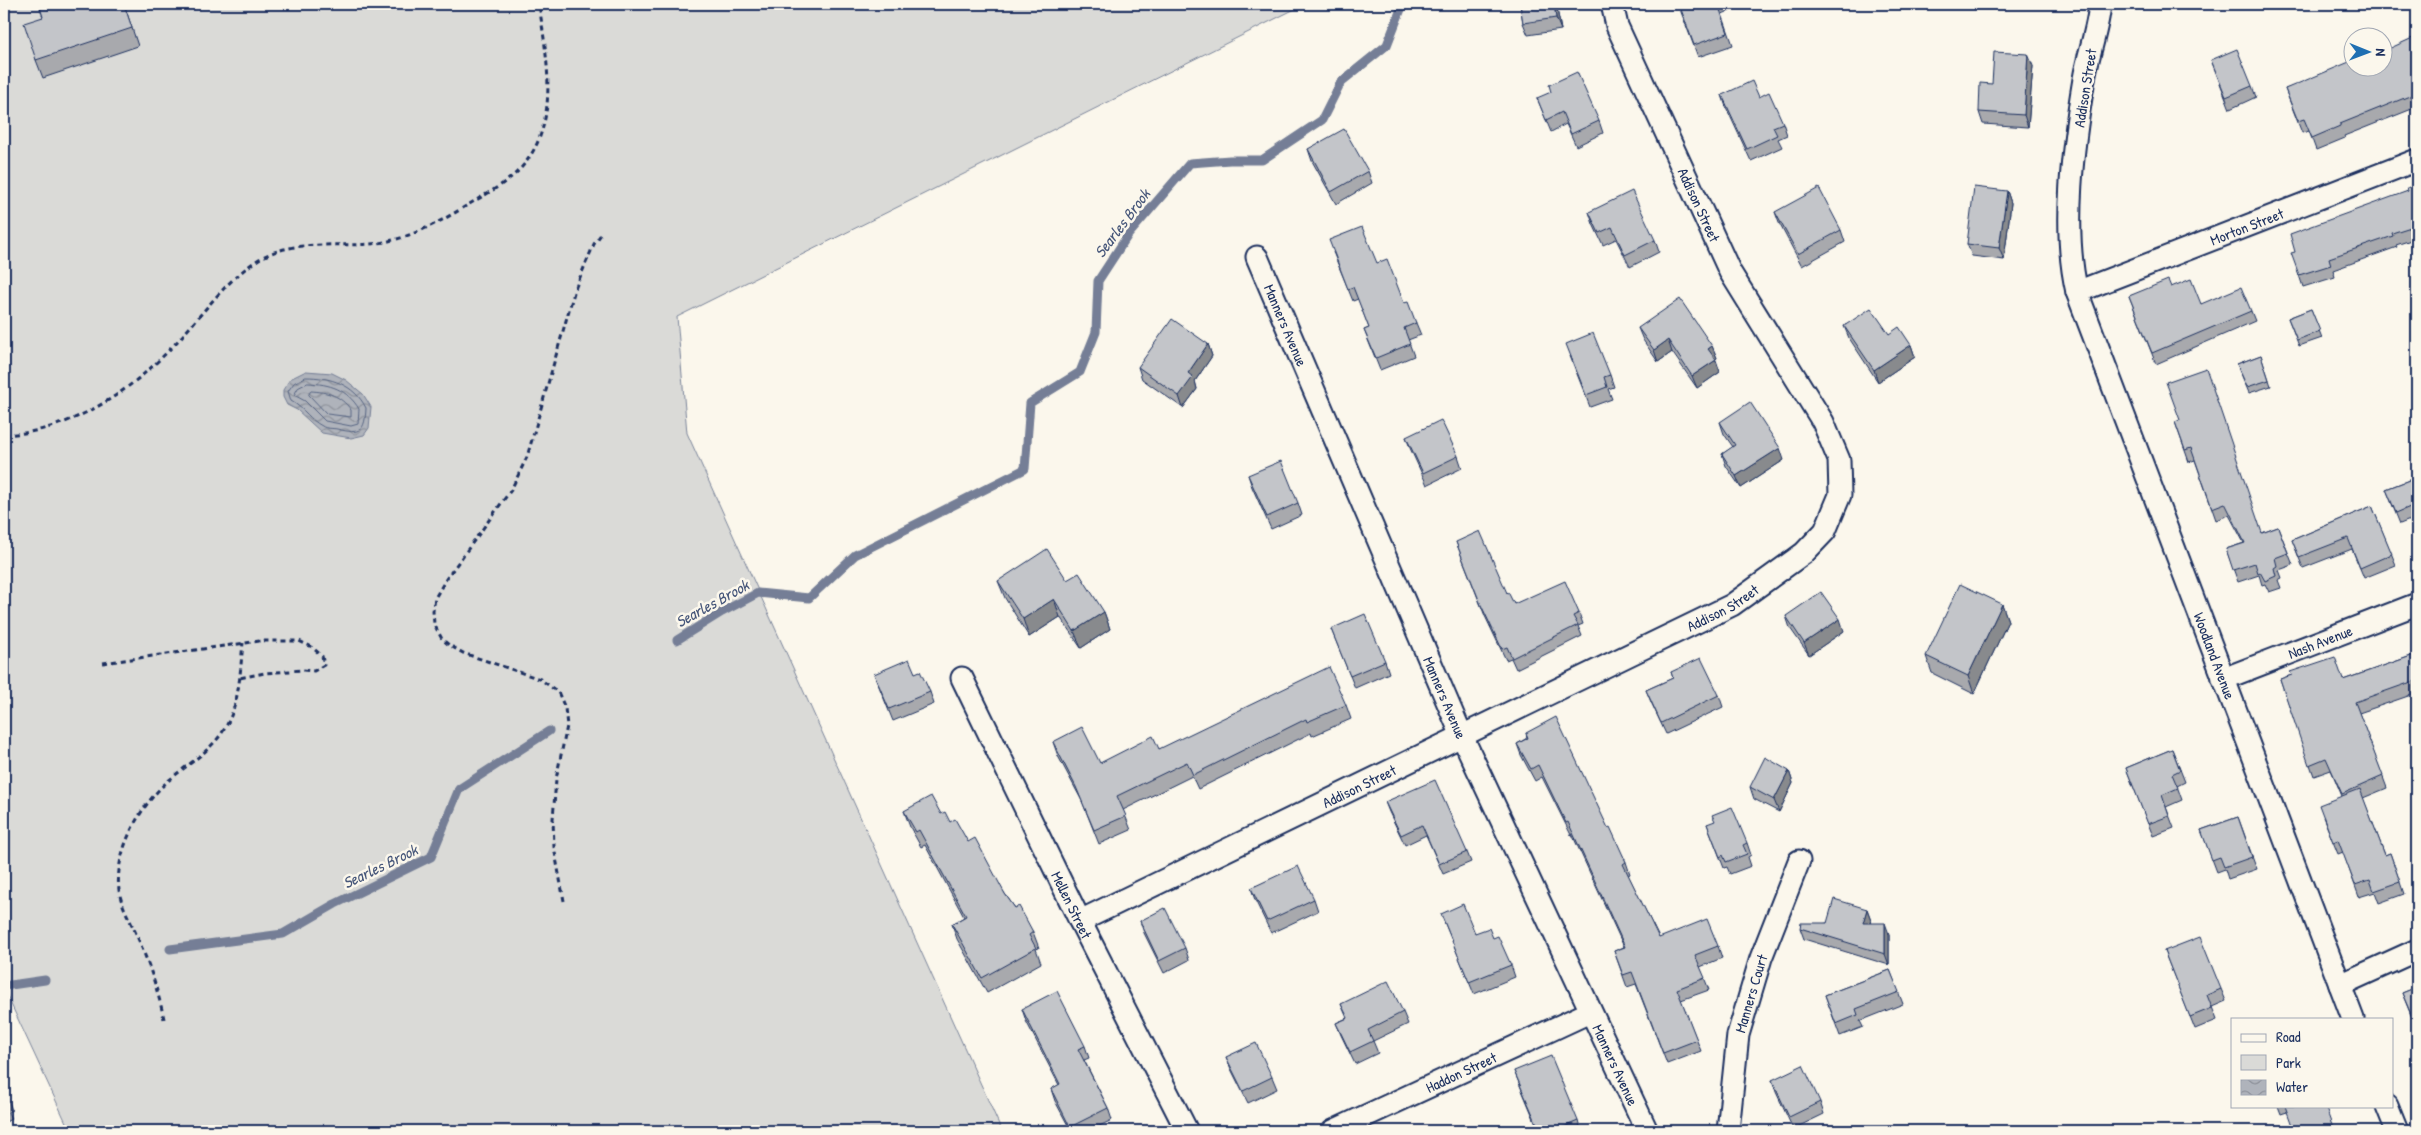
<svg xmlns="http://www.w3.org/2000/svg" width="2421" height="1135" font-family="'Patrick Hand',sans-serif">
	<defs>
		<pattern id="water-waves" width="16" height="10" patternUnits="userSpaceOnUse" patternTransform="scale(1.25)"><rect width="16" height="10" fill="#afb3bb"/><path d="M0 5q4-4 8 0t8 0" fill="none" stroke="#8e929b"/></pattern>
	</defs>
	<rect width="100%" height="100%" fill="#fbf7ec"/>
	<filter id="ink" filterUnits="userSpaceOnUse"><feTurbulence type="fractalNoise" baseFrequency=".02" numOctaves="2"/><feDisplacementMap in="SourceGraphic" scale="10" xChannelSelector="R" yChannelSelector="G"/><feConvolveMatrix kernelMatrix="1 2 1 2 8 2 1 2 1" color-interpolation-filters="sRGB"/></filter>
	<g filter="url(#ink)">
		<path fill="#dadad7" stroke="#7a849a" d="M 4,4 L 1305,4 L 677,317 L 687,433 L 1002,1131 L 70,1131 L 4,989 Z"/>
		<path fill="url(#water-waves)" stroke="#747e96" d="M 306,371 L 332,373 L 346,380 L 363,394 L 371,407 L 369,428 L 364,435 L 351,438 L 322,433 L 297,410 L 287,405 L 283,397 L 283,390 L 290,379 Z"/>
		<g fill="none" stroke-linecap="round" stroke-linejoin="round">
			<path stroke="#566483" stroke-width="1" d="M 306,377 C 330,377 354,384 366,408 C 365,431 361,435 337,429 C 332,428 326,429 322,426 C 310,420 305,409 291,401 L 288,391 L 294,383 Z
				M 308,383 C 330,384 347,389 359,409 L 358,424 L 351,426 L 325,421 L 305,401 L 294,395 L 298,388 Z
				M 311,391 C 328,392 340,395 351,410 L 351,417 L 327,414 L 309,395 Z"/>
			<path stroke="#747e96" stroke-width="9" d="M 677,640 L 722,612 L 758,593 L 809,598 L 855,555 L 1025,469 L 1030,403 L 1080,372 L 1096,332 L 1098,281 L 1128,235 L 1190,163 L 1230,160 L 1262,160 L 1322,120 L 1341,82 L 1387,45 L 1403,4
				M 170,949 L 283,934 L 335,904 L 431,857 L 459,789 L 549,731
				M 4,986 L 45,980"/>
			<defs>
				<g id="street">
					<path id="s1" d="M 2100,4 C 2098,29 2088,54 2084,79 C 2073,144 2062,229 2077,292 L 2353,1019"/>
					<path id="s2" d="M 1257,257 L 1462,736 L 1647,1131"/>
					<path id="s3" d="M 2077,292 L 2417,160"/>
					<path id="s4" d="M 962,678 L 1080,921 L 1187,1131"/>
					<path id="s5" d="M 2223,679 L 2417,604"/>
					<path id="s6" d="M 1080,921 L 1732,605 L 1804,553 L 1825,531 L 1840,495 L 1839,460 L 1823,422 L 1730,272 L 1617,26 L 1612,4"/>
					<path d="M 2340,985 L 2417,950"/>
					<path d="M 2387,1106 L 2397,1131"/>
					<path id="s7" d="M 1333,1131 L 1590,1012"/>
					<path id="s8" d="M 1728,1131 L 1738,1035 L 1761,958 L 1799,861"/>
				</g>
			</defs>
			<use href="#street" stroke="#1b2f5e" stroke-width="25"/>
			<path stroke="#1b2f5e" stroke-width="3" stroke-dasharray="5 4" stroke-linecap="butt" d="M 4,435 C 69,432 128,394 172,347 C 200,318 222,284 256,261 C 290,239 331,247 370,244 C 405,241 437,224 466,206 C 486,194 512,181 526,162 C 560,117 546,55 539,4
				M 103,663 L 260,641 L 299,641 L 312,647 L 322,656 L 324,665 L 314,671 L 302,670 L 265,673 L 239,678
				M 564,901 L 554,847 L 553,819 L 556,779 L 567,726 L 565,708 L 558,692 L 540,679 L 463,653 L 449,645 L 442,639 L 434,624 L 433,611 L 435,598 L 446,579 L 511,490 L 527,457 L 575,289 L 594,244 L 602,233
				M 164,1019 C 158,990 149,964 137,936 C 131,921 121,906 119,890 C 114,850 142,801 173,777 C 191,762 213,749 225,728 C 240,703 240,671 243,643"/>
			<use href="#street" stroke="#fbf7ec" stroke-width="21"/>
		</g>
		<path fill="#a8a9ad" stroke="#1b2f5e" d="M 39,4 L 124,4 L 138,46 L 43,78 L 36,60 L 43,17 Z
			M 1520,4 L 1556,4 L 1561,30 L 1528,35 L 1523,23 Z
			M 1678,4 L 1733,4 L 1735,9 L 1722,14 L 1733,45 L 1698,57 Z
			M 2417,36 L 2417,107 L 2344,136 L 2345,138 L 2316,150 L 2309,131 L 2302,133 L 2285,89 L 2354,68 Z
			M 2211,60 L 2252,86 L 2256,97 L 2230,109 Z
			M 2033,66 L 2028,127 L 1983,124 L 1979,112 L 1992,84 Z
			M 1722,95 L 1783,123 L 1787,135 L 1778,139 L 1782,147 L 1751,161 L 1726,107 Z
			M 1537,98 L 1599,121 L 1603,133 L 1576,146 L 1566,124 L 1551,132 Z
			M 1308,149 L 1368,171 L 1372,183 L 1336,204 L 1312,161 Z
			M 2417,184 L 2417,238 L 2396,245 L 2397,247 L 2333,270 L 2335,277 L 2303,287 L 2299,275 L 2295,252 L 2408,191 Z
			M 2007,191 L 2011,203 L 2004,260 L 1972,256 L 1967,244 Z
			M 1589,212 L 1655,240 L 1659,252 L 1630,267 L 1616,239 L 1603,245 L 1593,224 Z
			M 1775,212 L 1841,230 L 1845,242 L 1802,266 L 1779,223 Z
			M 1333,252 L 1377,263 L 1404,303 L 1416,323 L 1421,335 L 1408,340 L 1414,356 L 1380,370 L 1364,330 L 1369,328 L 1358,299 L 1353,301 Z
			M 2171,287 L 2201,304 L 2251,311 L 2255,321 L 2156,364 L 2129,296 Z
			M 2311,309 L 2322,338 L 2299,346 L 2288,318 Z
			M 1844,326 L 1889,334 L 1911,345 L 1915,357 L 1878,382 L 1849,338 Z
			M 1638,328 L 1712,346 L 1717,358 L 1715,359 L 1720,372 L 1697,388 L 1672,352 L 1658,362 L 1643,340 Z
			M 1208,344 L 1212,356 L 1195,381 L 1197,389 L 1183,408 L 1142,379 L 1138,367 Z
			M 2261,355 L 2271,386 L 2249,393 L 2237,364 Z
			M 1570,356 L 1610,375 L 1614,387 L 1608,389 L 1612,399 L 1590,407 Z
			M 1720,422 L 1784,460 L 1741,488 L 1726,466 L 1722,454 L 1733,447 L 1724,434 Z
			M 2175,422 L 2262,533 L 2278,527 L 2293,565 L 2279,570 L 2282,578 L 2278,580 L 2281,588 L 2269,592 L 2265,584 L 2262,585 L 2259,575 L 2238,582 L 2226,549 L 2244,543 L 2229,515 L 2216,520 L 2195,460 L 2189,462 Z
			M 1406,437 L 1458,456 L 1462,468 L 1427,485 L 1410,448 Z
			M 1248,475 L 1298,503 L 1302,515 L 1271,529 L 1252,487 Z
			M 2417,477 L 2417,517 L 2400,524 L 2386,489 Z
			M 2372,506 L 2396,565 L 2364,578 L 2352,549 L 2303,568 L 2292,540 Z
			M 1456,542 L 1507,593 L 1514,604 L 1579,613 L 1583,624 L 1578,626 L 1582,636 L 1516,669 L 1511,658 L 1506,660 L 1485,616 Z
			M 1067,580 L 1104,612 L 1110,629 L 1081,648 L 1060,617 L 1029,637 L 1005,598 L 998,581 Z
			M 2002,604 L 2008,621 L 1974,694 L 1932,673 L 1926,656 Z
			M 1786,616 L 1844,631 L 1809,655 L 1790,628 Z
			M 1331,629 L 1385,661 L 1389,673 L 1355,688 Z
			M 2417,654 L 2417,693 L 2359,713 L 2387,788 L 2363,798 L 2385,855 L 2390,853 L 2404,894 L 2379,903 L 2375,892 L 2359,897 L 2343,852 L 2338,854 L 2323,817 L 2342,796 L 2331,770 L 2314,776 L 2280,679 L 2292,675 L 2343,680 Z
			M 1671,672 L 1719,695 L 1723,707 L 1666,734 L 1651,702 L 1646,690 L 1673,678 Z
			M 915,673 L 930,692 L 934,704 L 893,721 L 874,674 Z
			M 1346,705 L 1351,719 L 1312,736 L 1311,733 L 1198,789 L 1192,776 L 1123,810 L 1131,830 L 1099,844 L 1082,801 L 1058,756 L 1053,742 L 1100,763 Z
			M 1526,733 L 1608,828 L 1626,862 L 1630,874 L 1628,875 L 1659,938 L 1718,946 L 1722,958 L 1700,967 L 1709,990 L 1681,1000 L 1701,1051 L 1667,1064 L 1636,984 L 1627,987 L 1614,951 L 1624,947 L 1572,834 L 1571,835 L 1542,777 L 1535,781 L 1521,755 L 1517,744 L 1527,738 Z
			M 2172,749 L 2185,782 L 2177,786 L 2182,800 L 2166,807 L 2174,828 L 2153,836 L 2126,768 Z
			M 1789,771 L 1793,783 L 1779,812 L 1754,799 L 1750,787 Z
			M 1385,802 L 1467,852 L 1471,862 L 1443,874 L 1426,835 L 1405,845 L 1389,812 Z
			M 904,811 L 941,814 L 950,822 L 968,842 L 1015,908 L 1033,932 L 1039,948 L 1036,949 L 1041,963 L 987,993 L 957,939 L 952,924 L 964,917 L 925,845 L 921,847 L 910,827 Z
			M 2238,817 L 2257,869 L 2228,879 L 2225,869 L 2217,872 L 2201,830 Z
			M 1707,824 L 1747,843 L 1751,855 L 1748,857 L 1751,866 L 1730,874 L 1727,867 L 1724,868 Z
			M 1251,888 L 1314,899 L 1318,911 L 1271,933 L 1255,900 Z
			M 1867,909 L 1871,920 L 1870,923 L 1889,934 L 1889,965 L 1804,939 L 1800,928 L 1827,923 Z
			M 1441,914 L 1475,933 L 1493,938 L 1511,965 L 1515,977 L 1474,994 Z
			M 1140,921 L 1185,948 L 1189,960 L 1164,973 L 1144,933 Z
			M 2164,951 L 2221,989 L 2226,1001 L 2212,1007 L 2217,1020 L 2195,1029 Z
			M 1890,970 L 1903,1004 L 1860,1021 L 1863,1027 L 1840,1036 L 1825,995 Z
			M 2417,987 L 2417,1030 L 2402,993 Z
			M 1341,1004 L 1403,1012 L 1408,1024 L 1373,1041 L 1378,1053 L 1355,1064 L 1341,1035 L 1336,1023 L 1347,1018 Z
			M 1022,1009 L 1085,1046 L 1089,1058 L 1084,1060 L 1108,1108 L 1112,1120 L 1089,1131 L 1071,1131 L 1055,1101 L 1051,1089 L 1059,1085 L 1026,1021 Z
			M 1226,1057 L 1272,1077 L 1277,1089 L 1248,1103 L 1231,1069 Z
			M 1514,1071 L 1578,1121 L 1582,1131 L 1539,1131 Z
			M 1772,1080 L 1820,1102 L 1824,1114 L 1793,1129 L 1776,1092 Z
			M 4,1089 L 12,1110 L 8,1112 L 11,1119 L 4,1123 Z
			M 2278,1106 L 2325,1106 L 2287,1112 L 2281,1114 Z"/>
		<path fill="#888a8d" stroke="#1b2f5e" d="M 1554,4 L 1556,4 L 1561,30 L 1556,18 Z
			M 2028,54 L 2033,66 L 2028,127 L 2024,115 Z
			M 2007,191 L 2011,203 L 2004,260 L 1999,248 Z
			M 1668,340 L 1672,352 L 1658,362 L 1654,350 Z
			M 1208,344 L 1212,356 L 1195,381 L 1197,389 L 1183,408 L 1179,396 L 1188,373 Z
			M 1911,345 L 1915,357 L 1878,382 L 1874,370 Z
			M 1712,346 L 1717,358 L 1712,361 L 1708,349 Z
			M 1716,360 L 1720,372 L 1697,388 L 1692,376 Z
			M 1780,448 L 1784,460 L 1741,488 L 1736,476 Z
			M 1054,599 L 1060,617 L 1029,637 L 1023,619 Z
			M 2002,604 L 2008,621 L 1974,694 L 1968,676 Z
			M 1104,612 L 1110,629 L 1081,648 L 1074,631 Z
			M 1840,619 L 1844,631 L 1809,655 L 1804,643 Z
			M 1789,771 L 1793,783 L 1779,812 L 1774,800 Z
			M 1867,909 L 1871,920 L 1867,934 L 1863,923 Z
			M 1885,923 L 1889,934 L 1889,965 L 1885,954 Z"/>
		<path fill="#c3c5c9" stroke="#1b2f5e" d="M 39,4 L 124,4 L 132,28 L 36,60 L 24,23 L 43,17 Z
			M 1520,4 L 1554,4 L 1556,18 L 1523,23 Z
			M 1679,4 L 1718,4 L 1728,33 L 1694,45 Z
			M 2417,36 L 2417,93 L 2340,124 L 2340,126 L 2312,138 L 2304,119 L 2298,121 L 2285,89 L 2354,60 L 2354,68 L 2384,68 L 2384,51 Z
			M 2237,49 L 2252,86 L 2226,97 L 2211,60 Z
			M 1994,52 L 2028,54 L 2024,115 L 1979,112 L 1980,83 L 1992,84 Z
			M 1577,72 L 1599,121 L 1571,134 L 1562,112 L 1546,120 L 1537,98 L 1551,92 L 1549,85 Z
			M 1752,81 L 1759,97 L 1769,92 L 1783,123 L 1773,127 L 1777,135 L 1747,149 L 1722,95 Z
			M 1344,129 L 1368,171 L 1331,192 L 1308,149 Z
			M 2417,184 L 2417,225 L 2392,233 L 2393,236 L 2329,258 L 2331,265 L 2299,275 L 2291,253 L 2295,252 L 2290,234 L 2408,191 L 2407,188 Z
			M 1974,187 L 2007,191 L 1999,248 L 1967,244 Z
			M 1819,188 L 1841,230 L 1798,254 L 1775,212 Z
			M 1632,191 L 1655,240 L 1625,255 L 1612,227 L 1599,233 L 1589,212 Z
			M 1362,227 L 1377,263 L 1387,259 L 1404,303 L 1408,302 L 1416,323 L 1404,328 L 1410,344 L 1376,358 L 1364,330 L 1369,328 L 1353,287 L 1348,289 L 1329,240 Z
			M 2191,279 L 2201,304 L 2241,287 L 2251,311 L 2152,353 L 2129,296 L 2168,280 L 2171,287 Z
			M 1680,299 L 1712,346 L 1708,349 L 1716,360 L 1692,376 L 1668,340 L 1654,350 L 1638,328 Z
			M 1871,308 L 1889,334 L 1899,327 L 1911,345 L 1874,370 L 1844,326 Z
			M 2311,309 L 2320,331 L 2297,340 L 2288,318 Z
			M 1172,319 L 1208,344 L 1188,373 L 1193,377 L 1179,396 L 1138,367 Z
			M 1593,333 L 1610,375 L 1604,377 L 1607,387 L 1586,395 L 1566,344 Z
			M 2261,355 L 2269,380 L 2247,387 L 2237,364 Z
			M 2206,368 L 2262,533 L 2278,527 L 2288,553 L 2275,558 L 2277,566 L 2274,568 L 2276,576 L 2265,581 L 2260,572 L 2258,573 L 2255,563 L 2233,570 L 2226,549 L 2245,543 L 2225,503 L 2212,508 L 2191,448 L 2185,450 L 2175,422 L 2180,420 L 2166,382 Z
			M 1750,402 L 1780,448 L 1736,476 L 1722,454 L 1735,445 L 1720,422 Z
			M 1441,420 L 1458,456 L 1423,473 L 1406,437 Z
			M 1281,461 L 1298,503 L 1267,517 L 1248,475 Z
			M 2417,477 L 2417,504 L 2396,513 L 2386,489 Z
			M 2372,506 L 2392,554 L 2360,568 L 2348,538 L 2299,557 L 2292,540 Z
			M 1480,531 L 1507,593 L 1508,592 L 1514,604 L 1565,581 L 1579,613 L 1573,616 L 1578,625 L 1512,658 L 1507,647 L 1502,649 L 1481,605 L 1456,542 Z
			M 1047,549 L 1067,580 L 1079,573 L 1104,612 L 1074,631 L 1054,599 L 1023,619 L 998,581 Z
			M 1960,584 L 2002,604 L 1968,676 L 1926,656 Z
			M 1821,592 L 1840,619 L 1804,643 L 1786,616 Z
			M 1365,614 L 1385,661 L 1350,676 L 1331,629 Z
			M 2417,654 L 2417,680 L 2355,702 L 2383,776 L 2342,794 L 2326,758 L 2309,765 L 2280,679 L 2292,675 L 2290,672 L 2335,657 L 2343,680 Z
			M 1701,658 L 1719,695 L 1661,723 L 1646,690 L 1673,678 L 1671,672 Z
			M 909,659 L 915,673 L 920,671 L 930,692 L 889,709 L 874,674 Z
			M 1329,667 L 1346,705 L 1307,722 L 1306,719 L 1193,775 L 1187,762 L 1117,796 L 1126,816 L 1094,830 L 1076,787 L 1053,742 L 1082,727 L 1100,763 L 1153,736 L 1159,749 Z
			M 1556,717 L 1608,828 L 1610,827 L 1626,862 L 1623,864 L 1659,938 L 1707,919 L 1718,946 L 1695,955 L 1705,978 L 1677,989 L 1697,1040 L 1663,1053 L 1632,972 L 1623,975 L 1614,951 L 1625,947 L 1568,822 L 1566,823 L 1538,765 L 1531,769 L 1517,744 L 1528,738 L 1526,733 Z
			M 2172,749 L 2180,770 L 2172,774 L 2178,788 L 2162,795 L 2169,816 L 2148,824 L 2126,768 Z
			M 1765,757 L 1789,771 L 1774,800 L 1750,787 Z
			M 1435,780 L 1467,852 L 1439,864 L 1422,825 L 1401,835 L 1385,802 Z
			M 2360,789 L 2385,855 L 2390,853 L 2400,882 L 2374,891 L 2370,880 L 2355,885 L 2338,840 L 2333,842 L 2319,805 Z
			M 931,796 L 941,814 L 945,812 L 950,822 L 955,819 L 968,842 L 975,838 L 1005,894 L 1015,908 L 1019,906 L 1033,932 L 1029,935 L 1036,948 L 982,978 L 952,924 L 966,916 L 919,830 L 916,832 L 904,811 Z
			M 1732,807 L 1747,843 L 1743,845 L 1747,854 L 1726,862 L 1723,855 L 1720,857 L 1707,824 L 1715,821 L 1712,815 Z
			M 2238,817 L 2252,857 L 2224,867 L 2220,857 L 2212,860 L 2201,830 Z
			M 1298,866 L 1314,899 L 1267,921 L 1251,888 Z
			M 1834,899 L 1867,909 L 1863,923 L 1885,923 L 1885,954 L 1800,928 L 1801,923 L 1827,923 Z
			M 1463,904 L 1475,933 L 1489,928 L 1493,938 L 1498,936 L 1511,965 L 1469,982 L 1441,914 Z
			M 1165,908 L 1185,948 L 1159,961 L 1140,921 Z
			M 2200,937 L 2221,989 L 2207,995 L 2212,1008 L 2190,1017 L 2164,951 Z
			M 1890,970 L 1899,992 L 1856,1009 L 1858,1015 L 1836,1024 L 1825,995 Z
			M 1388,981 L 1403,1012 L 1368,1030 L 1373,1041 L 1350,1052 L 1336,1023 L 1348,1018 L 1341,1004 Z
			M 2417,987 L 2417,1028 L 2402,993 Z
			M 1057,991 L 1085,1046 L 1078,1049 L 1108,1108 L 1070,1127 L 1051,1089 L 1060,1084 L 1022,1009 Z
			M 1256,1043 L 1272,1077 L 1243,1091 L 1226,1057 Z
			M 1551,1056 L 1578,1121 L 1554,1131 L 1540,1131 L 1514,1071 Z
			M 1803,1065 L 1820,1102 L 1789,1117 L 1772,1080 Z
			M 2285,1106 L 2325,1106 L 2334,1131 L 2294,1131 Z"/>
	</g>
	<g text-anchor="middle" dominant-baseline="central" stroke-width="5" stroke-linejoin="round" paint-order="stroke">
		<g font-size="15" fill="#1b2f5e" stroke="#fbf7ec">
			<text transform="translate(2085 88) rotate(-81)">Addison Street</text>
			<text transform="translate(1699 205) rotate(65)">Addison Street</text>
			<text stroke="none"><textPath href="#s3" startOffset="182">Morton Street</textPath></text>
			<text stroke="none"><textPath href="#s2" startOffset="74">Manners Avenue</textPath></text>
			<text stroke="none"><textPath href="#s6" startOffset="715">Addison Street</textPath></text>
			<text stroke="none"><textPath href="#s5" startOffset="104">Nash Avenue</textPath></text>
			<text stroke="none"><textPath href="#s1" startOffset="680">Woodland Avenue</textPath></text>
			<text stroke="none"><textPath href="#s2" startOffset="479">Manners Avenue</textPath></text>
			<text stroke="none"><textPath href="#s6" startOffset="310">Addison Street</textPath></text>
			<text stroke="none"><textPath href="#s4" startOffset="252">Mellen Street</textPath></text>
			<text stroke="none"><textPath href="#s8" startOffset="140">Manners Court</textPath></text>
			<text stroke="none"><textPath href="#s2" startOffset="884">Manners Avenue</textPath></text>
			<text stroke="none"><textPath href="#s7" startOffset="141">Haddon Street</textPath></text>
		</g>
		<g font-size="16" font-style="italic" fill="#47577a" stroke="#fbf7ec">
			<text transform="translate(1122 223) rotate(-53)">Searles Brook</text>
			<text transform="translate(712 603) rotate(-29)">Searles Brook</text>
			<text transform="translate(380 866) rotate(-26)">Searles Brook</text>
		</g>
	</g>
	<rect width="2421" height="1135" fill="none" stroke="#fbf7ec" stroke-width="20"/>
	<rect x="10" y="10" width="2401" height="1115" fill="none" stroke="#1b2f5e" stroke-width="2" filter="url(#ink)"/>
	<rect x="2231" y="1018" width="162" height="90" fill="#fbf7ec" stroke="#a1a7b3"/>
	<rect x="2241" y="1034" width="25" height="8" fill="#fbf7ec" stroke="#a1a7b3"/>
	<text x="2276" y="1042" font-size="15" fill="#1b2f5e">Road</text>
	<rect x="2241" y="1055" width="25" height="15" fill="#dadad7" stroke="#a1a7b3"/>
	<text x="2276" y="1068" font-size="15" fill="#1b2f5e">Park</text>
	<rect x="2241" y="1080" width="25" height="15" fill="url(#water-waves)" stroke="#a1a7b3"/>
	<text x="2276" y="1092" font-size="15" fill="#1b2f5e">Water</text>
	<g transform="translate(2368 52) rotate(91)"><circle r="24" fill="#fbf7ec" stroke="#a1a7b3"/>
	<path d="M0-4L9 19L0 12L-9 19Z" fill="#1f6fb2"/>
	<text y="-8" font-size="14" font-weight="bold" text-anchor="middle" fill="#1b2f5e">N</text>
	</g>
</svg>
